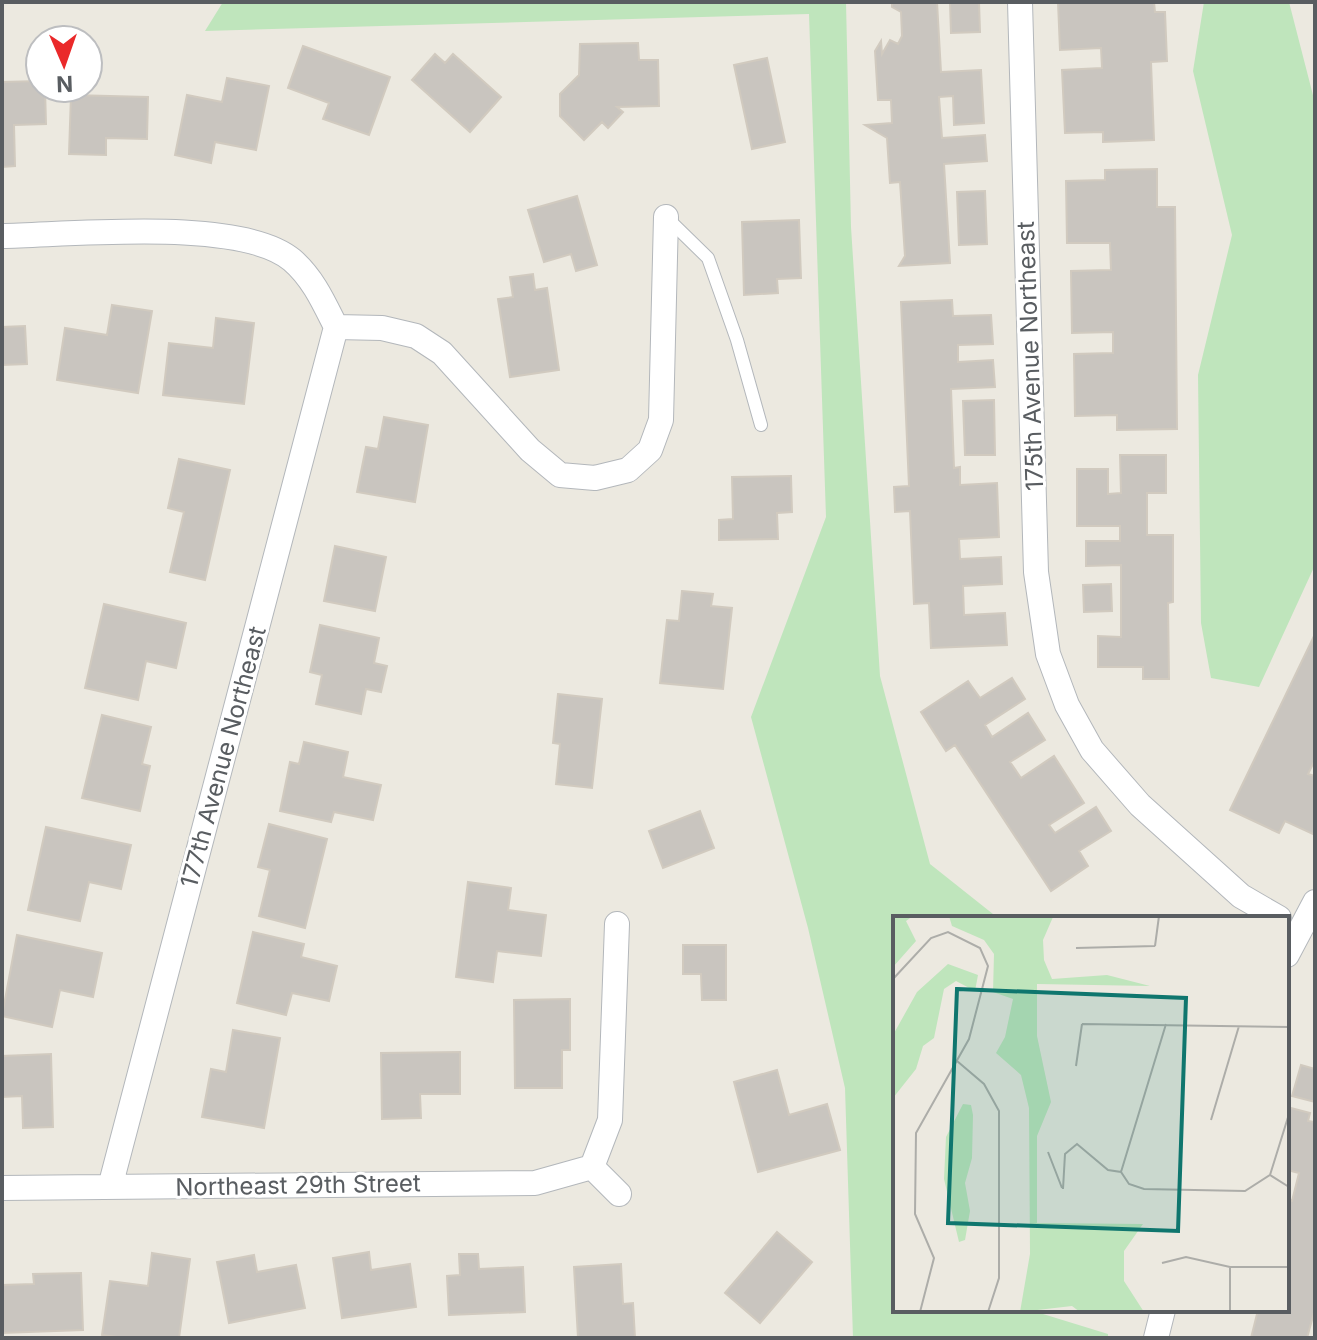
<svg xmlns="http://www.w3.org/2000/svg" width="1317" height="1340" font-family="Inter,sans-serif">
	<rect width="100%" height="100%" fill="#ece9e0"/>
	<path fill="#bfe5bc" d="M 223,2 L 846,2 L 851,227 L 880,676 L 930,864 L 998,918 L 895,918 L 895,1310 L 1030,1310 L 1108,1334 L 1108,1338 L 853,1338 L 845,1088 L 808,928 L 751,717 L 826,517 L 809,14 L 205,31 Z
		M 1204,2 L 1289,2 L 1315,103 L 1315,565 L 1259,687 L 1211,678 L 1201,623 L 1198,375 L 1232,235 L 1193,71 Z"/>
	<path fill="#c9c5bf" stroke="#d1cabf" stroke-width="2" d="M 892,2 L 937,2 L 941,72 L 981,70 L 984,123 L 954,125 L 953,96 L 939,97 L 942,138 L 985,135 L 987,161 L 944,164 L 950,263 L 899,266 L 905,256 L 900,182 L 890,183 L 887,138 L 865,125 L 892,123 L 891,100 L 878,100 L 875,51 L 881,41 L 882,54 L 890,40 L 898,44 L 902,36 L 901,12 L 892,7 Z
		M 950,2 L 979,2 L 980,32 L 951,33 Z
		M 1058,2 L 1154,2 L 1155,12 L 1165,12 L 1167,61 L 1151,62 L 1154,140 L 1103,142 L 1103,132 L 1065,133 L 1062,70 L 1102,68 L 1101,48 L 1060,50 Z
		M 638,43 L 639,60 L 658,60 L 659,106 L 617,107 L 623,112 L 608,128 L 602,122 L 584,140 L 560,116 L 560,94 L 579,75 L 580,44 Z
		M 303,46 L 390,77 L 369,135 L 323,119 L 329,103 L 288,88 Z
		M 435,54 L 445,63 L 453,54 L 501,97 L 470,132 L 412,80 Z
		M 767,58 L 785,142 L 752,149 L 734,65 Z
		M 227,78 L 269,86 L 256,150 L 215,142 L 211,163 L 175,155 L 187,95 L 222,102 Z
		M 40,81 L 40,88 L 45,88 L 46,124 L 14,125 L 15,166 L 2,167 L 2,82 Z
		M 71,95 L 148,97 L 147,139 L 106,138 L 106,155 L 69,154 Z
		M 1157,169 L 1157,207 L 1175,207 L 1177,429 L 1117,430 L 1117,415 L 1075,416 L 1074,354 L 1113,353 L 1113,332 L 1072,333 L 1071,271 L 1111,270 L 1110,243 L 1067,243 L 1066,181 L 1105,180 L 1105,170 Z
		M 985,191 L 987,244 L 959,245 L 957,192 Z
		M 577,196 L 597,265 L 576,271 L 571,254 L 544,262 L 528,210 Z
		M 799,220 L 801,278 L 777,279 L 778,293 L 744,295 L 742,222 Z
		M 533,274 L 535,290 L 547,288 L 559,370 L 510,377 L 498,299 L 513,297 L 510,277 Z
		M 952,300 L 953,316 L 991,315 L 993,344 L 958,345 L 958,362 L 993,360 L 995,387 L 951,389 L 954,468 L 960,467 L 960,485 L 997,483 L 999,537 L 959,539 L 960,559 L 1001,557 L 1002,584 L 963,586 L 964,615 L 1005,613 L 1007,645 L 931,648 L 929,603 L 914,604 L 910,511 L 895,512 L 894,487 L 909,486 L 901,302 Z
		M 112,305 L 152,311 L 138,393 L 57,380 L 65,328 L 107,335 Z
		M 216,318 L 254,323 L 244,404 L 163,395 L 169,343 L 213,348 Z
		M 25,326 L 27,364 L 2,365 L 2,327 Z
		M 994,400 L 995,455 L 965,455 L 963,401 Z
		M 384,417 L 428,425 L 415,502 L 357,492 L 366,447 L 378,449 Z
		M 1120,455 L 1166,455 L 1166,493 L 1147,493 L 1147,535 L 1173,535 L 1173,602 L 1168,603 L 1169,679 L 1143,679 L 1143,667 L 1098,667 L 1098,636 L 1121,637 L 1121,565 L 1086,566 L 1086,541 L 1120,541 L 1120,526 L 1077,526 L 1077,469 L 1108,469 L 1108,494 L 1121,493 Z
		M 179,459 L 230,470 L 205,580 L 170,572 L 184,512 L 168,508 Z
		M 791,476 L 792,512 L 777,513 L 778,539 L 719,540 L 719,520 L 733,519 L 732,477 Z
		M 335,546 L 386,557 L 375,611 L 324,601 Z
		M 1111,584 L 1112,611 L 1084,612 L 1083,585 Z
		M 682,591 L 713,594 L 711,606 L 732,608 L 723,689 L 660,683 L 667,620 L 679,621 Z
		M 104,604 L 186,623 L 176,668 L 146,661 L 138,700 L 85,688 Z
		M 320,625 L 379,638 L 374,663 L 387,666 L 381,692 L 366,689 L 361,714 L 316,704 L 322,675 L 310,672 Z
		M 1315,634 L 1315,760 L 1308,774 L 1315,776 L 1315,835 L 1285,821 L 1279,833 L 1230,810 Z
		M 1012,678 L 1025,699 L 985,725 L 992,737 L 1028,713 L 1045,740 L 1010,762 L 1021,778 L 1054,756 L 1084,803 L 1049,825 L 1055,833 L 1096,807 L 1111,831 L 1079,851 L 1088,866 L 1051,891 L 955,745 L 946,751 L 921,712 L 968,681 L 980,698 Z
		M 558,694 L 602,699 L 592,788 L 556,784 L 560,744 L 553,743 Z
		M 102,715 L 151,727 L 142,764 L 150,766 L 140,811 L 82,798 Z
		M 304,742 L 348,752 L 343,777 L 381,785 L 373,820 L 334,812 L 331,822 L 280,811 L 290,762 L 299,764 Z
		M 700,811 L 714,848 L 663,868 L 649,831 Z
		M 269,824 L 327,839 L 305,928 L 259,916 L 270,870 L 258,867 Z
		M 46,827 L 131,845 L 121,889 L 89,882 L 80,921 L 28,910 Z
		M 468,882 L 511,888 L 508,910 L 546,915 L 541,956 L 497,951 L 493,982 L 456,977 Z
		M 253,932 L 304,944 L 301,957 L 337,966 L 329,1001 L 292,993 L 286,1015 L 237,1003 Z
		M 17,935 L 102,953 L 93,997 L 60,990 L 52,1027 L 2,1016 Z
		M 683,945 L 726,945 L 726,1000 L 702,1000 L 701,974 L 683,974 Z
		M 570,999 L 570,1050 L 562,1050 L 562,1088 L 515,1088 L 514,1000 Z
		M 233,1030 L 280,1038 L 264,1128 L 202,1117 L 211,1069 L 226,1072 Z
		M 460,1052 L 460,1094 L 420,1094 L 421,1118 L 382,1119 L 381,1053 Z
		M 51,1054 L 53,1127 L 23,1128 L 22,1096 L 2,1097 L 2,1056 Z
		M 1301,1065 L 1315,1069 L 1315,1102 L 1292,1096 Z
		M 777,1070 L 789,1115 L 827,1104 L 840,1150 L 758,1172 L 734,1082 Z
		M 1287,1107 L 1310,1113 L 1308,1121 L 1315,1122 L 1315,1309 L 1307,1338 L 1251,1338 L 1258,1310 L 1287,1310 L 1287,1199 L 1292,1201 L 1299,1173 L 1287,1170 Z
		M 777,1232 L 812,1262 L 760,1323 L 725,1293 Z
		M 369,1252 L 371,1270 L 410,1264 L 416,1307 L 342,1318 L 333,1258 Z
		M 152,1253 L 190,1259 L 179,1338 L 125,1338 L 102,1335 L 110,1281 L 148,1286 Z
		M 459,1254 L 478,1254 L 479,1269 L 523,1267 L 525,1312 L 449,1315 L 447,1276 L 460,1275 Z
		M 254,1255 L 257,1272 L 296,1265 L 305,1308 L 229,1323 L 217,1262 Z
		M 621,1264 L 623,1304 L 633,1303 L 635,1338 L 578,1338 L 574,1267 Z
		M 81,1273 L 83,1330 L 2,1333 L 2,1285 L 34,1284 L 33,1274 Z"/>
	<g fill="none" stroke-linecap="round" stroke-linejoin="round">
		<defs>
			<path id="lane" d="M 666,217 L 708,258 L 737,340 L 761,425"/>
			<path id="street" d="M 1020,2 L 1036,572 L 1048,654 L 1067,705 L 1092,750 L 1140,805 L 1241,896 L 1279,918
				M 2,236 C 70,235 241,217 292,260 C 313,278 324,303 336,327 L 382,328 L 416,336 L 442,353 L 530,450 L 560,475 L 595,478 L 628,470 L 650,450 L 661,420 L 666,217
				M 1287,955 L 1315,902
				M 592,1167 L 610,1120 L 617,924
				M 592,1167 L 619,1194
				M 110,1187 L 336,327
				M 2,1188 L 535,1183 L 592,1167
				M 1156,1338 L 1163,1310"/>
		</defs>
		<use href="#lane" stroke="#b3b7bb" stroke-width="14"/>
		<use href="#street" stroke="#b3b7bb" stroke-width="26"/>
		<use href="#lane" stroke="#fff" stroke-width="12"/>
		<use href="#street" stroke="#fff" stroke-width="24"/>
	</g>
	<g text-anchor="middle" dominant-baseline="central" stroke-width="6" stroke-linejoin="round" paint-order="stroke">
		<g font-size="24" fill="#595d61" stroke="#fff">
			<text transform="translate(1030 356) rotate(-92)">175th Avenue Northeast</text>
			<text transform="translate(223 757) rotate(-75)">177th Avenue Northeast</text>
			<text transform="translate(298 1185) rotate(-1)">Northeast 29th Street</text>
		</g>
	</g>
	<g transform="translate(893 916)">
		<rect width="396" height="396" fill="#ece9e0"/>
		<path d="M 0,0 L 20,0 L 13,5 L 23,25 L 0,51 ZM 56,0 L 171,0 L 160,1 L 150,24 L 151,44 L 159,63 L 214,59 L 257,70 L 144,68 L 144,120 L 158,186 L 144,220 L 144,307 L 250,308 L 231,335 L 231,365 L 251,396 L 187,396 L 179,390 L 127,396 L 137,338 L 136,192 L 128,159 L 103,137 L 112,121 L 120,83 L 100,76 L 101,38 L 91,24 L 59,10 ZM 55,48 L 85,59 L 82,75 L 63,65 L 51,73 L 41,122 L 30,130 L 23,153 L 0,182 L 0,119 L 24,76 ZM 70,188 L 78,189 L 80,199 L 79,242 L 72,267 L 77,295 L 72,324 L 66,326 L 51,263 L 53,221 Z" fill="#bfe5bc"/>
		<path fill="none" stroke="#adada9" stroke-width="2" d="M 262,30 L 266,0M 183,32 L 262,30M 0,63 L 38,22 L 55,16 L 87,32 L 95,50 L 76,123 L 23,217 L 22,298 L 41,342 L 27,396M 189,108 L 396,111M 64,145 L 91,168 L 106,195 L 106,362 L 95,396M 183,150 L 189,108M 318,204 L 346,110M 155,236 L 169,272M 228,256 L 273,108M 377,259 L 396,198M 170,273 L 172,238 L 184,228 L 215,254 L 228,256 L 236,268 L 251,273 L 352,275 L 377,259 L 396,271M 269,347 L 293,341 L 337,351 L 396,351M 337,351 L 337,396"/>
		<path fill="#0f766e" fill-opacity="0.15" stroke="#0f766e" stroke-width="4" d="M 64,73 L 293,82 L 285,315 L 55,307 Z"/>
		<rect width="396" height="396" fill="none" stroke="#595d61" stroke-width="4"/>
	</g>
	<rect width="1317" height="1340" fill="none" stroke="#595d61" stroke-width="8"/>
	<g transform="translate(64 64) rotate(178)"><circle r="38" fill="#ffffff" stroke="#bdbec0" stroke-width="2"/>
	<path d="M0-6L14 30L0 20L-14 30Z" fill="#ea292a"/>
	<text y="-12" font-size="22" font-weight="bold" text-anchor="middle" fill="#595d61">N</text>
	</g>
</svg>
